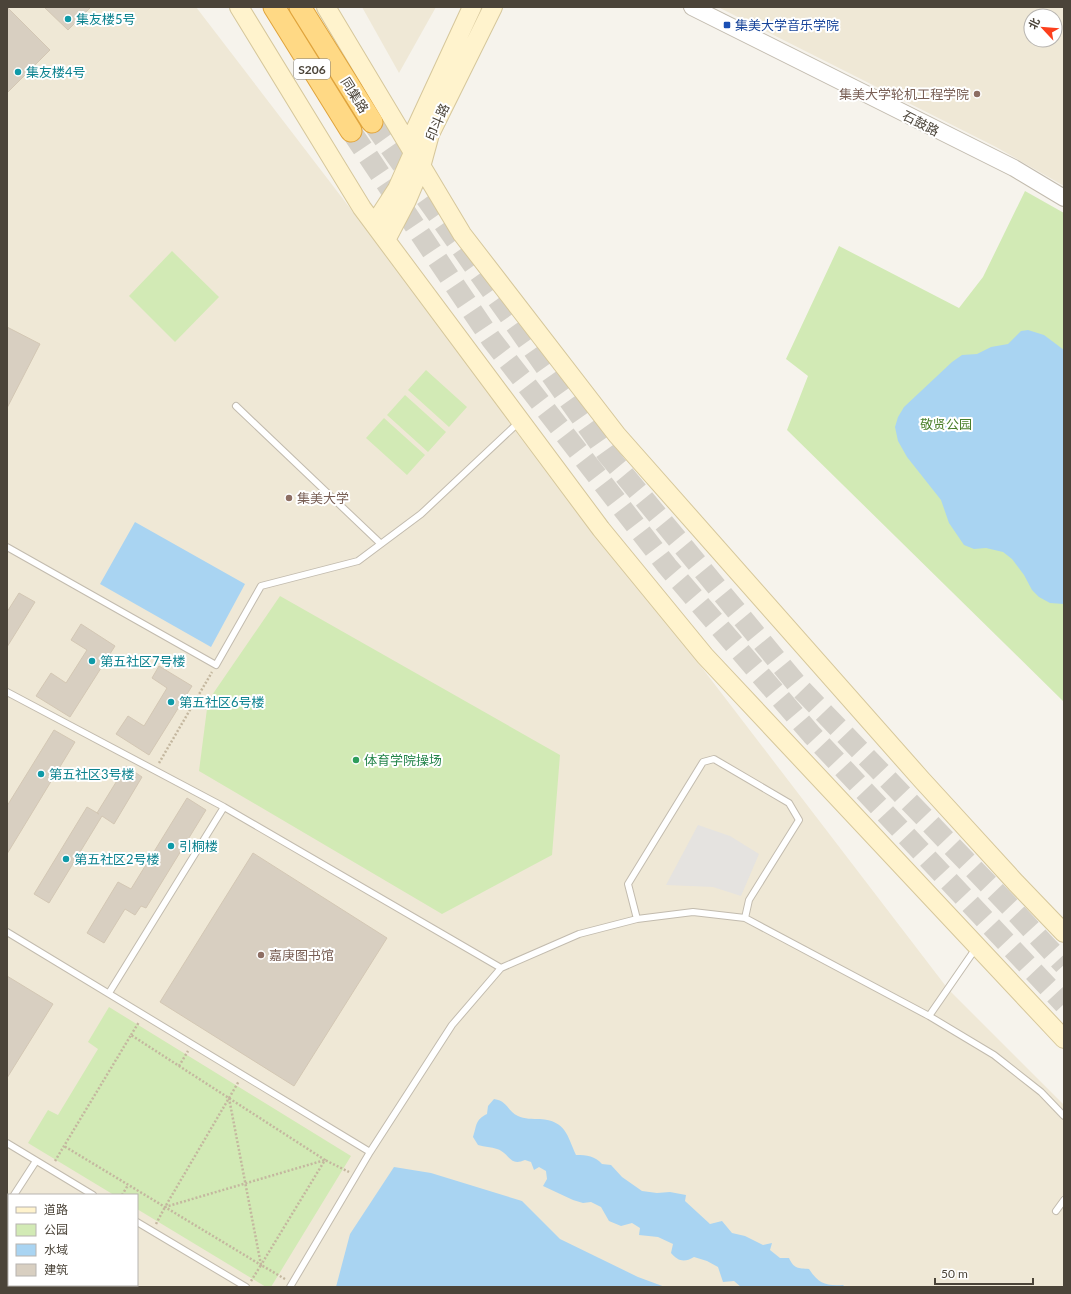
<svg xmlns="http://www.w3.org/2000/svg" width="1071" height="1294" font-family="Lato,'Noto Sans SC',sans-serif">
	<rect width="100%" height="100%" fill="#f6f3ec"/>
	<path fill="#efe8d6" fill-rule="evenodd" d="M 7,7 L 196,7 L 948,989 L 1064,1105 L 1064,1287 L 7,1287 ZM 9,1195 L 137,1195 L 137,1285 L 9,1285 Z
		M 362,7 L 436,7 L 399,73 Z
		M 718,7 L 1064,7 L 1064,186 L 996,147 ZM 1031,16 L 1055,16 L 1055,40 L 1031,40 Z"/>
	<path fill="#d2eab5" d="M 1025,191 L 1064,213 L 1064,702 L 787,430 L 808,376 L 786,359 L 839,246 L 959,308 L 983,277 Z
		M 172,251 L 219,297 L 175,342 L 129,296 Z
		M 426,370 L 467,407 L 449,427 L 408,390 Z
		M 405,395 L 446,432 L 428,452 L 387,415 Z
		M 384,418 L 425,455 L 407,475 L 366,438 Z
		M 280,596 L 560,755 L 552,855 L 442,914 L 199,771 L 208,701 Z
		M 109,1007 L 351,1156 L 271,1287 L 266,1287 L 137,1209 L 137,1195 L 114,1195 L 28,1143 L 48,1110 L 58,1115 L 98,1049 L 88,1042 Z"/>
	<path fill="#e5e3e0" d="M 698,825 L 730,836 L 759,854 L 741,896 L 713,887 L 666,885 Z"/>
	<path fill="#a9d4f2" d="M 1028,330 L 1044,335 L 1064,350 L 1064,604 L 1050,603 L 1039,597 L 1032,590 L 1024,575 L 1012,559 L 1003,552 L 986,548 L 974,549 L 964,545 L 949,523 L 941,500 L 907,457 L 898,441 L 895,427 L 898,417 L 904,407 L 952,362 L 962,355 L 977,354 L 991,347 L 1008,344 L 1021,331 Z
		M 135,522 L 245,584 L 211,647 L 100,584 Z
		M 494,1099 C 508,1101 507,1111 518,1116 C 524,1119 533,1119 540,1119 C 566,1121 567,1135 576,1155 C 587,1155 595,1156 602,1164 L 611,1165 L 622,1177 L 642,1191 L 657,1193 L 670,1192 L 686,1195 L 685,1201 L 710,1224 L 722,1221 L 732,1233 L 745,1236 L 763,1245 L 772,1243 L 770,1250 L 780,1258 L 789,1258 C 794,1269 798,1268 809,1269 C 819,1284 826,1286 843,1285 L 845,1287 L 741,1287 L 734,1281 L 723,1282 L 718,1267 L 707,1261 L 694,1257 C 684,1263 678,1261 671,1253 L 673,1244 L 658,1237 L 639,1235 L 640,1228 L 632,1223 L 621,1226 L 609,1221 L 601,1207 L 591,1202 L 583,1203 L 573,1200 L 543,1186 L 547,1179 L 546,1171 L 539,1167 L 534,1170 L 531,1162 L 525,1160 C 509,1167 510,1153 497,1149 C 491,1147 485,1147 478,1145 L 473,1137 C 477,1125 475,1120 487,1114 L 488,1106 Z
		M 394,1167 L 431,1173 L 522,1201 L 560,1239 L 638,1277 L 665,1287 L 336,1287 L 350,1234 Z"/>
	<path fill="#d8cfc1" stroke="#d3c7b4" d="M 7,7 L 50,50 L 7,93 Z
		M 44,7 L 91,7 L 68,30 Z
		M 7,327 L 40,344 L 7,408 Z
		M 19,593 L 35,602 L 7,647 L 7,612 Z
		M 81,624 L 115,646 L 70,717 L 36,696 L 51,673 L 66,683 L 87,650 L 71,640 Z
		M 159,666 L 192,686 L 149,755 L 116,734 L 128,716 L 144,726 L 167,688 L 152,678 Z
		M 54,730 L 75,742 L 7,854 L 7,806 Z
		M 126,766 L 142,777 L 114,824 L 102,816 L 49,903 L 34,894 L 87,807 L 99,814 L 97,813 Z
		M 187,798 L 206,810 L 146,908 L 141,906 L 135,915 L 125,909 L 104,943 L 87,933 L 118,882 L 131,889 Z
		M 253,853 L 387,938 L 294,1086 L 160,1002 Z
		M 7,976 L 53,1004 L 7,1078 Z"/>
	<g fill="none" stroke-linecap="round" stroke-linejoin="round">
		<path stroke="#d4d0c8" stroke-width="21" stroke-dasharray="21 10" stroke-linecap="butt" d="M 372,122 L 607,454 L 800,688 L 1018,915 L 1064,965
			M 351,131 L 491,339 L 667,566 L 812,735 L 1064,1004"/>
		<defs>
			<path id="service" d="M 236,406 L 381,544
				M 7,547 L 216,665 L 261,586 L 358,561 L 421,514 L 519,422
				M 7,692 L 224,807 L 501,968
				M 637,919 L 628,884 L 703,762 L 714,759 L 789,803 L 799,820 L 749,900 L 745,918
				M 7,932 L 370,1152
				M 109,993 L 224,807
				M 929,1016 L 976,948
				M 7,1143 L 93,1195
				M 14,1195 L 36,1161
				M 7,1206 L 9,1203
				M 1056,1211 L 1064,1200
				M 137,1222 L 246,1287
				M 290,1287 L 370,1152 L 452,1025 L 501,968 L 579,934 L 637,919 L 693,912 L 745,918 L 929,1016 L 994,1055 L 1041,1092 L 1064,1116"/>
			<path id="tertiary" d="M 692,7 L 1014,168 L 1064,198"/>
			<path id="secondary" d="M 239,7 L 362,208 L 601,529 L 705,656 L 1064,1039
				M 326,7 L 462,234 L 617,435 L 921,779 L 1016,883 L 1064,933
				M 375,223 L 397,189 L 413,153 L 416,128 L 472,7
				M 386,240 L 407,200 L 421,167 L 430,134 L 493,7"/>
			<path id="trunk" d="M 274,7 L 351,131
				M 300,7 L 372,122"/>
		</defs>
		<use href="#service" stroke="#c2bbae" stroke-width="8"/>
		<use href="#tertiary" stroke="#c2bbae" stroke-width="18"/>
		<use href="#secondary" stroke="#d6c79b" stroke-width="20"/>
		<use href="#trunk" stroke="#e0a43c" stroke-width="23"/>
		<path stroke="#c4b79f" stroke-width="2.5" stroke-dasharray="2 2" stroke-linecap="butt" d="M 159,763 L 212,672
			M 131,1035 L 139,1022
			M 179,1066 L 188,1051
			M 229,1098 L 239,1081
			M 55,1161 L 64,1146 L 131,1035 L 325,1160 L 261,1265 L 64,1146
			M 122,1195 L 128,1185
			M 156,1224 L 165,1207
			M 285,1279 L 261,1265 L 229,1098 L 165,1207 L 325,1160 L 349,1172
			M 251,1281 L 261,1265"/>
		<use href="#service" stroke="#fff" stroke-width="6"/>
		<use href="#tertiary" stroke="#fff" stroke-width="16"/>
		<use href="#secondary" stroke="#fff3cd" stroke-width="18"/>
		<use href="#trunk" stroke="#ffd985" stroke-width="21"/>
	</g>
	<g fill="#0f9aa8" stroke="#fff" stroke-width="1.5">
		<circle cx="68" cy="19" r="4"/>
		<circle cx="18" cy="72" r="4"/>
		<circle cx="92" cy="661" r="4"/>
		<circle cx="171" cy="702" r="4"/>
		<circle cx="41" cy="774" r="4"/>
		<circle cx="171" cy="846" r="4"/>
		<circle cx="66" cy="859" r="4"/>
	</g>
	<rect fill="#1a4fb4" stroke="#fff" stroke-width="1.5" x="723" y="21" width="8" height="8" rx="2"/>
	<g fill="#8d6e63" stroke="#fff" stroke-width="1.5">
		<circle cx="977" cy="94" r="4"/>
		<circle cx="289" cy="498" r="4"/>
		<circle cx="261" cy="955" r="4"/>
	</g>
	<circle fill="#2e9e5b" stroke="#fff" stroke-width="1.5" cx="356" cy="760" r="4"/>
	<g text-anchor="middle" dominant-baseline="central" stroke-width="4" stroke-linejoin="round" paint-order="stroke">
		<rect fill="#fff" stroke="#817c74" stroke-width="1" x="294" y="59" width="36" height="20" rx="3"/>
		<g font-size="12" font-weight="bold" fill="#4b4439">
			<text x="312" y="69">S206</text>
		</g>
		<g font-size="13" fill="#0d838f" stroke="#fff" text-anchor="start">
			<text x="76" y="19">集友楼5号</text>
			<text x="26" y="72">集友楼4号</text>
			<text x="100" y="661">第五社区7号楼</text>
			<text x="179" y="702">第五社区6号楼</text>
			<text x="49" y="774">第五社区3号楼</text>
			<text x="179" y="846">引桐楼</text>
			<text x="74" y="859">第五社区2号楼</text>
		</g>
		<g font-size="13" fill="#164399" stroke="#fff" text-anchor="start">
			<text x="735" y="25">集美大学音乐学院</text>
		</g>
		<g font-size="13" fill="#785e54" stroke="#fff" text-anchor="start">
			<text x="969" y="94" text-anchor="end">集美大学轮机工程学院</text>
			<text x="297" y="498">集美大学</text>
			<text x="269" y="955">嘉庚图书馆</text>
		</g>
		<g font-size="13" fill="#4b4439" stroke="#fff">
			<text transform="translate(355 95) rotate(58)">同集路</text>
			<text transform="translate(437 122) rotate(-66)">印斗路</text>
			<text transform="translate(921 123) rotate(27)">石鼓路</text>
		</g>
		<g font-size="13" fill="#4a7f2a" stroke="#fff">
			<text x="946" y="424">敬贤公园</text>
		</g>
		<g font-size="13" fill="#27864d" stroke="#fff" text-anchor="start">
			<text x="364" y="760">体育学院操场</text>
		</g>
	</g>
	<rect width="1071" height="1294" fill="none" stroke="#4b4439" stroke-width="16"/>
	<rect x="8" y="1194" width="130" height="92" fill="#ffffff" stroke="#b7b4b0"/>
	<rect x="16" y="1207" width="20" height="6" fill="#fff3cd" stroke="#b7b4b0"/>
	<text x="44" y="1214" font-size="12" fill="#4b4439">道路</text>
	<rect x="16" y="1224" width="20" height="12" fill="#d2eab5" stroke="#b7b4b0"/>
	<text x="44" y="1234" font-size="12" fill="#4b4439">公园</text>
	<rect x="16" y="1244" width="20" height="12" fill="#a9d4f2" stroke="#b7b4b0"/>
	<text x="44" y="1254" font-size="12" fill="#4b4439">水域</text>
	<rect x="16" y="1264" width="20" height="12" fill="#d8cfc1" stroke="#b7b4b0"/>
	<text x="44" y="1274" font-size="12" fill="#4b4439">建筑</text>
	<g transform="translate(1043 28) rotate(296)"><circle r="19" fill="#ffffff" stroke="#b7b4b0"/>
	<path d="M0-3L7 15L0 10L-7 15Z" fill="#fc3f1d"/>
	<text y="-6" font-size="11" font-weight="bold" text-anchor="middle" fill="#4b4439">北</text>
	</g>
	<path d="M935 1278v6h98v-6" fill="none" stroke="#4b4439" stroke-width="2"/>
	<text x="941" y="1278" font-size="12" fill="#4b4439" stroke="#ffffff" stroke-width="3" paint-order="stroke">50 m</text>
</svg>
